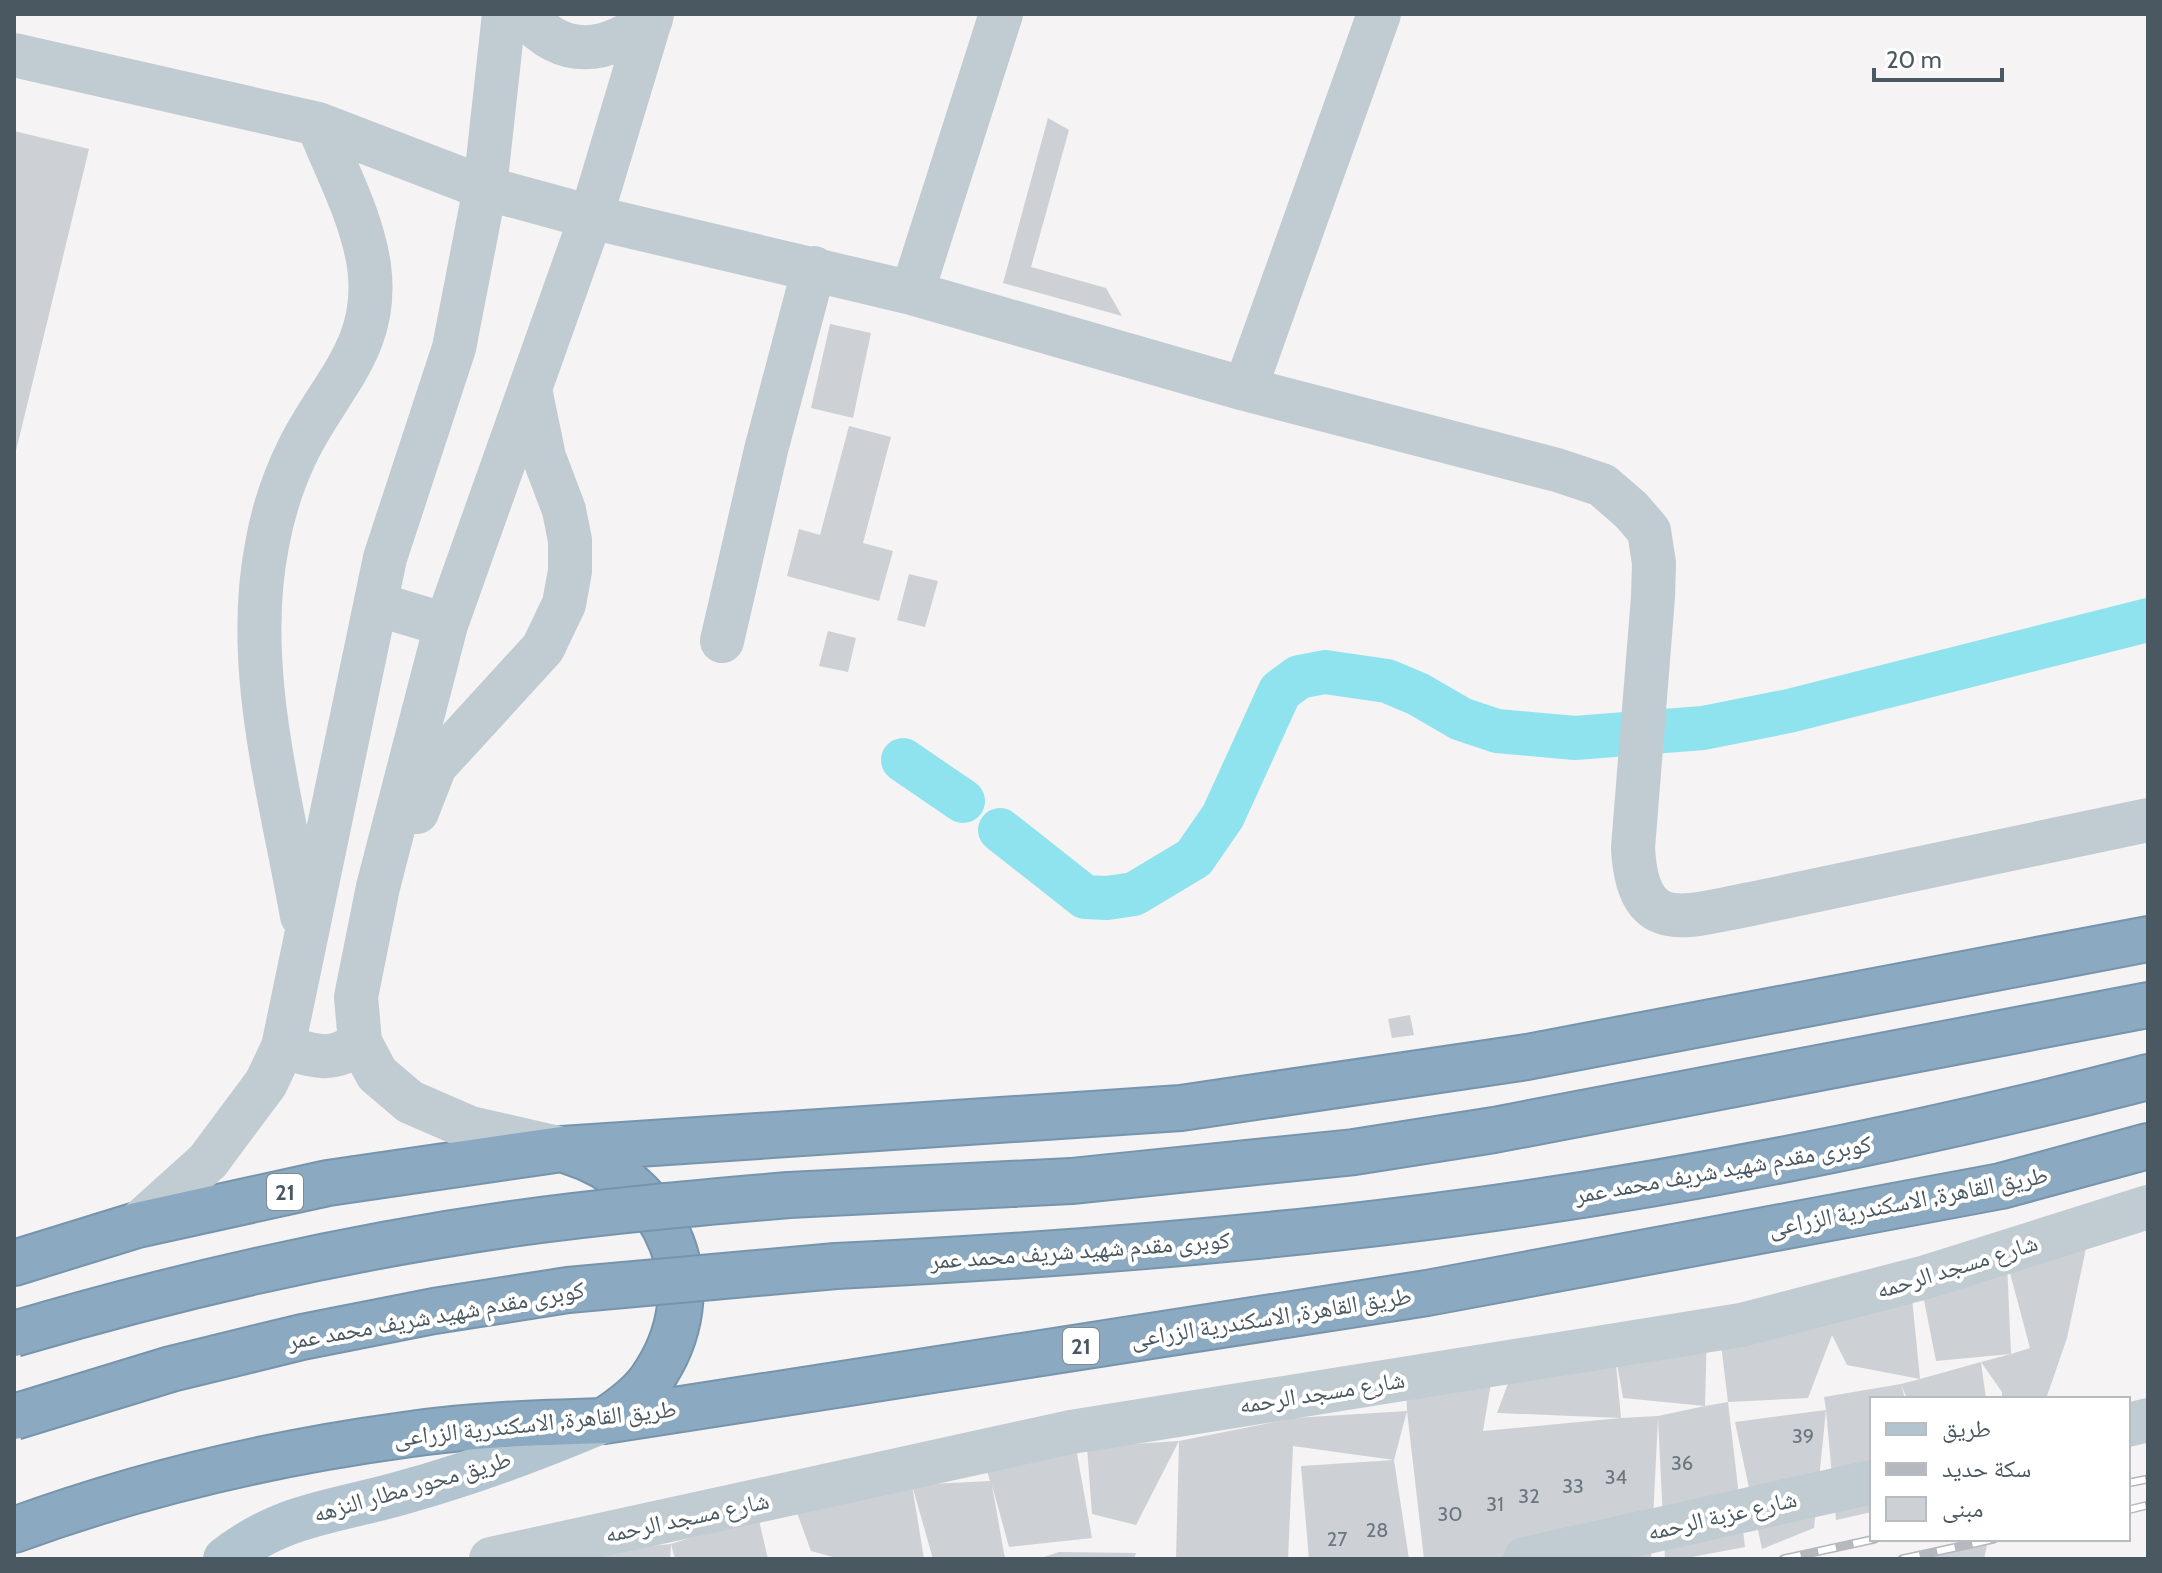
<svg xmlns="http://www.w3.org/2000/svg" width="2162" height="1573" font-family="Cabin,'Noto Naskh Arabic',sans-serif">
	<rect width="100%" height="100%" fill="#f5f3f3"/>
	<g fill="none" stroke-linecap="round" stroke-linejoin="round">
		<path stroke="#8fe3ee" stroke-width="44" d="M 903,760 L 963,801
			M 1000,830 L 1085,897 L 1107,898 L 1134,894 L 1194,858 L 1223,816 L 1280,691 L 1299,677 L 1325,672 L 1387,681 L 1418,694 L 1461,719 L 1497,731 L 1575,738 L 1703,728 L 1789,711 L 2148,620"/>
	</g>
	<path fill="#cdd0d5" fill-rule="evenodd" d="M 1048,118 L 1069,130 L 1031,267 L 1106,288 L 1122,316 L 1003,283 Z
		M 14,131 L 89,149 L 15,455 L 14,455 Z
		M 830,324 L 871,333 L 853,418 L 811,408 Z
		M 849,426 L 891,437 L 863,543 L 893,551 L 879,601 L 787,576 L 799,529 L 820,535 Z
		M 909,574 L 938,581 L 925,627 L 897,620 Z
		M 828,631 L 856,638 L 848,672 L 819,666 Z
		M 1410,1015 L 1414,1035 L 1392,1038 L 1388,1019 Z
		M 2087,1244 L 2067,1338 L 2046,1399 L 2002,1399 L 2002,1392 L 1981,1362 L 1986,1399 L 1907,1399 L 1901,1384 L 1920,1379 L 1847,1365 L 1832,1335 L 1808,1398 L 1728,1402 L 1745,1547 L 1681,1559 L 1665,1559 L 1658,1419 L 1651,1558 L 1648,1559 L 1424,1559 L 1407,1411 L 1394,1460 L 1293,1446 L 1288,1559 L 1176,1559 L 1179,1441 L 1136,1525 L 1092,1514 L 1087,1447 L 1179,1441 L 1294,1418 L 1407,1411 L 1406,1389 L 1494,1365 L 1483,1431 L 1621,1418 L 1497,1413 L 1510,1378 L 1614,1345 L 1707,1330 L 1705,1406 L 1728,1402 L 1719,1328 L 1825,1321 L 1817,1305 L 1912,1298 L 1920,1379 L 1981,1362 L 2011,1354 L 1936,1361 L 1923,1295 L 2007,1262 ZM 2007,1262 L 2030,1348 L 2011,1354 ZM 1615,1353 L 1623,1398 L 1705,1406 L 1658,1416 L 1621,1418 Z
		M 1901,1384 L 1905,1399 L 1872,1399 L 1872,1512 L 1836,1520 L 1826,1410 L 1814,1528 L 1762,1549 L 1735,1422 L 1826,1410 L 1824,1397 Z
		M 1076,1448 L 1092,1538 L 1009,1547 L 992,1485 L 1005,1559 L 933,1559 L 912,1485 L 990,1481 L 985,1464 Z
		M 1394,1460 L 1409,1559 L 1309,1559 L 1301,1466 Z
		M 912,1485 L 924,1559 L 840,1559 L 811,1551 L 796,1510 Z
		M 758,1516 L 768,1559 L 675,1559 L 671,1544 L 670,1559 L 553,1559 L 568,1554 L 671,1544 Z
		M 1988,1540 L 1984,1559 L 1908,1559 L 1908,1558 Z
		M 1059,1552 L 1136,1553 L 1134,1559 L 1038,1559 Z"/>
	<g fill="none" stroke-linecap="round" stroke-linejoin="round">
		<defs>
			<path id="highway" d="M 568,1151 C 670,1183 715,1289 651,1380 C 639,1397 622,1409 605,1420
				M 789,1195 L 1071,1181 L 1354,1152 L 1494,1130 L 2148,1005
				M 14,1263 L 137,1225 L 328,1183 L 562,1149 L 1181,1108 L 1527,1057 L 2148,939
				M 836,1266 C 1003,1258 1169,1246 1335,1228 C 1609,1198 1881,1146 2148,1077
				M 14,1530 C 140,1484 271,1453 404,1435 C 470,1425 537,1423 604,1421 L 1427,1293 L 2001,1186 L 2148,1146"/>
		</defs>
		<use href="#highway" stroke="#7695ad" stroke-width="48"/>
		<path stroke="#c1cbd2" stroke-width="44" d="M 524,14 C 563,61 607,54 651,19
			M 14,55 L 318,124 L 485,188 L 591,217 L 912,293 L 1245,389 L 1557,470 L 1602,485 L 1631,510 L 1649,531 L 1654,563 L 1653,597 L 1633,848 C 1638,938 1685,916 1751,904 L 2148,820
			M 912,293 L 1001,14
			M 1245,389 L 1379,14
			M 376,604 L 446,625
			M 722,641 L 766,450 L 814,268
			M 417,812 L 435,766 L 543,648 L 564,604 L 570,571 L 570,540 L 564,510 L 544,457 L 530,389
			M 302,916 C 281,796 243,667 267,545 C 273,511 284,478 299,448 C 331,384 380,346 369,266 C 362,217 336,170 318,124
			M 283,1047 C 315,1056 332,1064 360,1042
			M 562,1149 L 470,1128 L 410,1102 L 377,1074 L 360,1042 L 356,997 L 378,887 L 446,625 L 591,217 L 652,14
			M 137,1225 L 208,1161 L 266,1083 L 283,1047 L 385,558 L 454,348 L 485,188 L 504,14
			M 2128,1425 L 2148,1420
			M 491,1559 L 1071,1432 L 1741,1325 L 1926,1277 L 2148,1207
			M 1525,1559 L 1872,1482"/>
		<path stroke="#b3c4d1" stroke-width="44" d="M 225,1559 C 281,1514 335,1512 401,1493 C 470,1474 537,1449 603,1421"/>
		<use href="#highway" stroke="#8baac1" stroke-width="44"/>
		<defs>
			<path id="rail" d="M 2128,1483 L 2148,1479
				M 2128,1510 L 2148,1505
				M 1783,1559 L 1875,1539
				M 1902,1559 L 1994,1539"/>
		</defs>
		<use href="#rail" stroke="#b5b8bd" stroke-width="9"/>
		<use href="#rail" stroke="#fff" stroke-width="6" stroke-dasharray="18" stroke-linecap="butt"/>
		<defs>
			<path id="highway-bridge" d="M 14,1334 C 177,1286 343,1248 511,1224 C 604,1211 696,1203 789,1195
				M 14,1417 L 171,1369 L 302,1337 L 434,1311 L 568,1290 L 836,1266"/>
		</defs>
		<use href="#highway-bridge" stroke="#7695ad" stroke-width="48" stroke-linecap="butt"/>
		<use href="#highway-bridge" stroke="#8baac1" stroke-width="44"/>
	</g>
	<g text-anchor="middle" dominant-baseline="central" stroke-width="8" stroke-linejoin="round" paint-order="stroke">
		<g font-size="20" fill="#6b767e">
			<text x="1803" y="1436">39</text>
			<text x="1682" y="1463">36</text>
			<text x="1616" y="1477">34</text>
			<text x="1573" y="1486">33</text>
			<text x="1529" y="1496">32</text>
			<text x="1495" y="1504">31</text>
			<text x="1450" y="1514">30</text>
			<text x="1377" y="1530">28</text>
			<text x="1337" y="1539">27</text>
		</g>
		<g fill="#fff" stroke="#808a90" stroke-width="2">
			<rect x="267" y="1174" width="36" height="36" rx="6"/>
			<rect x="1063" y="1328" width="36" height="36" rx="6"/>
		</g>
		<g font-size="22" font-weight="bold" fill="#4a5861">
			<text x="285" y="1192">21</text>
			<text x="1081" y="1346">21</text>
		</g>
		<g font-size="24" fill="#4a5861" stroke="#fff">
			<text transform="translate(1723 1169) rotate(-10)">كوبرى مقدم شهيد شريف محمد عمر</text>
			<text transform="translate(1908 1201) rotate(-11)">طريق القاهرة, الاسكندرية الزراعى</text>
			<text transform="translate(1080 1250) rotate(-4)">كوبرى مقدم شهيد شريف محمد عمر</text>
			<text transform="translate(1957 1266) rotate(-17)">شارع مسجد الرحمه</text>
			<text transform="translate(436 1315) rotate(-10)">كوبرى مقدم شهيد شريف محمد عمر</text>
			<text transform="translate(1271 1317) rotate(-9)">طريق القاهرة, الاسكندرية الزراعى</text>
			<text transform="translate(1322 1392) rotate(-9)">شارع مسجد الرحمه</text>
			<text transform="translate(535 1423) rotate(-6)">طريق القاهرة, الاسكندرية الزراعى</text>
			<text transform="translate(412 1486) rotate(-16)">طريق محور مطار النزهه</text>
			<text transform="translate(1722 1515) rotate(-13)">شارع عزبة الرحمه</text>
			<text transform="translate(687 1517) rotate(-12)">شارع مسجد الرحمه</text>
		</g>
	</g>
	<rect width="2162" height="1573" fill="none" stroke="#4a5861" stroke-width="32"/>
	<rect x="1870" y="1397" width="260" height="144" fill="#ffffff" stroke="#b7bcc0" stroke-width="2"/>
	<rect x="1886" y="1423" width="40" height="12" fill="#b3c4d1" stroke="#b7bcc0" stroke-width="2"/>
	<text x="1942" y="1437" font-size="24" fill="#4a5861">طريق</text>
	<rect x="1886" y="1463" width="40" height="12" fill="#b5b8bd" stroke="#b7bcc0" stroke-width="2"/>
	<text x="1942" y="1477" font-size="24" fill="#4a5861">سكة حديد</text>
	<rect x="1886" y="1497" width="40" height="24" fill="#cdd0d5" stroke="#b7bcc0" stroke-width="2"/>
	<text x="1942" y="1517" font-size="24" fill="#4a5861">مبنى</text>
	<path d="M1874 68v12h128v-12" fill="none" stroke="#4a5861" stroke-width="4"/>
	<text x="1886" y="68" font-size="24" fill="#4a5861" stroke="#ffffff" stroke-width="6" paint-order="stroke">20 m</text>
</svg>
